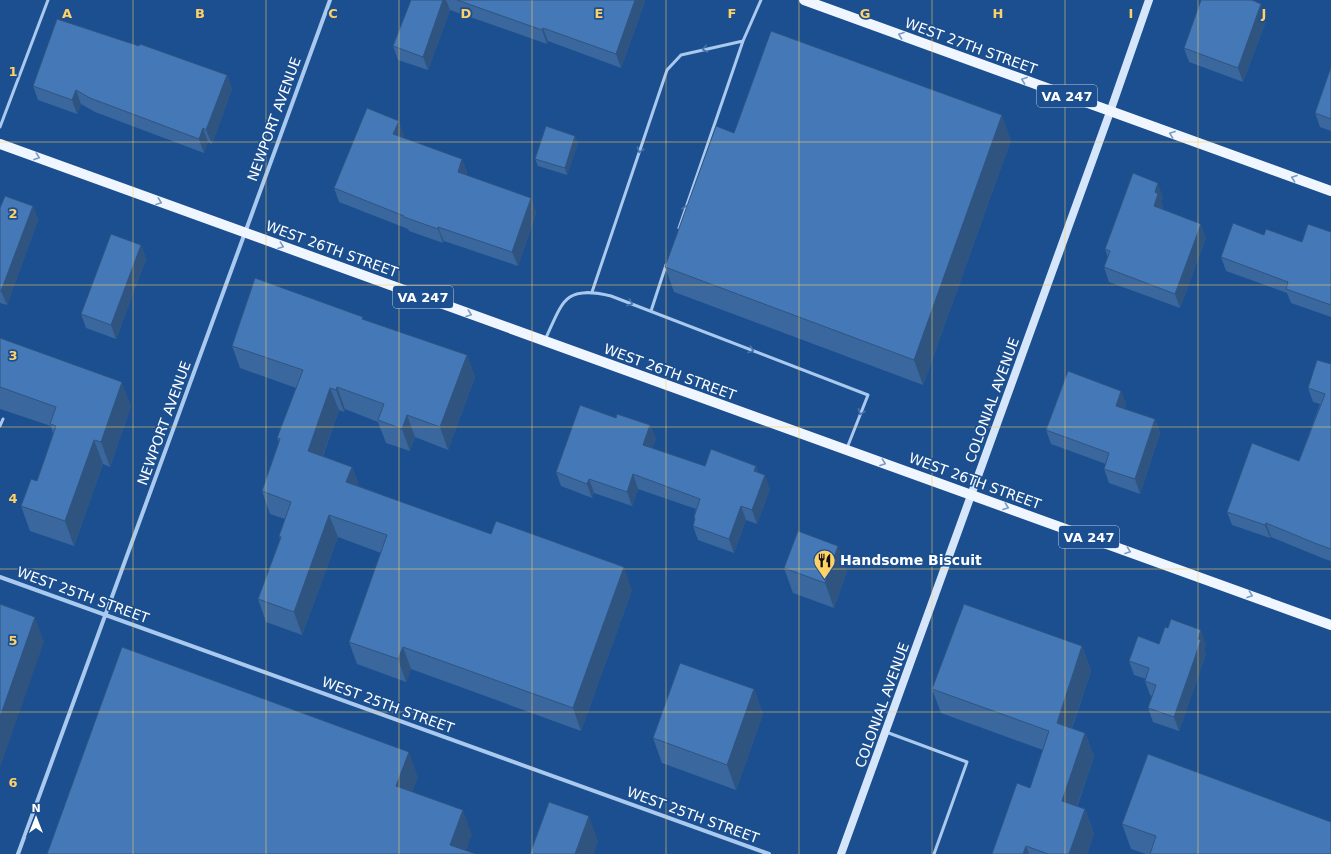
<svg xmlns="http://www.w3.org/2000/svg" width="1331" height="854" font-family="'DejaVu Sans',sans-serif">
	<rect width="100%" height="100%" fill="#1b4f8f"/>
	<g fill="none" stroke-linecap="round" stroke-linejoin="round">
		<path stroke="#a9c9ee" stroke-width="3" d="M 0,127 L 48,0
			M 679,228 L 743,41 L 761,0
			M 592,292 L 667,70 L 681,55 L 743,41
			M 651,311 L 666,265
			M 545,340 C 563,301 564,285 611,296 L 868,395 L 847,448
			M 0,426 L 3,419
			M 886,732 L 967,762 L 934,854"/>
		<path stroke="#a9c9ee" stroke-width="4" d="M 0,577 L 769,854
			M 18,854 L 330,0"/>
		<path stroke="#d6e6fa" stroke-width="8" d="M 841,854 L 1110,112 L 1149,0"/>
		<path stroke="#f0f6ff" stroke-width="10" d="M 804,0 L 1331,191
			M 0,144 L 1331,625"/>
	</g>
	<path fill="#3a679d" d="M 411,0 L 645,0 L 645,1 L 621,68 L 548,41 L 547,44 L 450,10 L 428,70 L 398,60 L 393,46 Z
		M 1267,18 L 1243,82 L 1189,62 L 1184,48 Z
		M 139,46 L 227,75 L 232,89 L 212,144 L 208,142 L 204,153 L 95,112 L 81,104 L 77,114 L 38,100 L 33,86 Z
		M 1331,67 L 1331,131 L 1320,127 L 1315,113 Z
		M 734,133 L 1011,140 L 923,385 L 674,292 L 665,267 Z
		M 404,135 L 403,138 L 462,159 L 467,173 L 466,176 L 531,198 L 536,213 L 518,266 L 444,241 L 443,243 L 409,231 L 408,229 L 339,202 L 334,188 Z
		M 578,143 L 567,175 L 538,166 L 535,159 Z
		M 1163,197 L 1161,202 L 1163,208 L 1163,209 L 1206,238 L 1180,308 L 1109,282 L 1104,267 L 1108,258 L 1105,249 Z
		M 33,206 L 38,220 L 7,305 L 0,303 L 0,208 Z
		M 1331,232 L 1331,317 L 1291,303 L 1287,293 L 1226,271 L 1221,257 L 1264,235 L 1302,242 Z
		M 141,245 L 146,259 L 116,339 L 86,328 L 81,314 Z
		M 364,320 L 467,355 L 475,377 L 448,450 L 415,437 L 410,451 L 386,443 L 378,422 L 345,409 L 344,412 L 339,410 L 323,456 L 352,467 L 359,486 L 632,590 L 581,731 L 411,669 L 406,682 L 357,664 L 349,642 L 381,553 L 338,537 L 302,635 L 266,622 L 258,599 L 280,539 L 279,536 L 285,519 L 270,514 L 262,491 L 279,442 L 277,438 L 296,388 L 240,368 L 232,346 Z
		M 0,338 L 131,406 L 110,467 L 103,464 L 74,546 L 30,531 L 21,506 L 37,481 L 53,434 L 51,426 L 0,409 Z
		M 1331,364 L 1331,561 L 1322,558 L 1271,537 L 1270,538 L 1232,525 L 1227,512 L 1299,461 L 1320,404 L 1313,402 L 1308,388 Z
		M 1121,391 L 1126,405 L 1124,409 L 1155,419 L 1160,433 L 1140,494 L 1109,483 L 1104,469 L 1106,464 L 1051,444 L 1046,430 Z
		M 616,418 L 650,425 L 656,439 L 652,448 L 705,466 L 756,466 L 758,472 L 770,489 L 757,524 L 746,520 L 734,553 L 698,540 L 693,526 L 695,520 L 694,517 L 696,509 L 638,489 L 632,506 L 594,493 L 592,498 L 561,486 L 556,472 Z
		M 784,568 L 847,571 L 834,608 L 793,593 Z
		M 1159,644 L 1206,644 L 1204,650 L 1206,654 L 1179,731 L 1153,722 L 1148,708 L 1152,696 L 1150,695 L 1145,681 L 1146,679 L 1134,675 L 1129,661 Z
		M 1082,646 L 1091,671 L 1072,728 L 1085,733 L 1094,757 L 1077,807 L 1085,809 L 1094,834 L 1087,854 L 992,854 L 1030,788 L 1043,750 L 941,713 L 932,689 Z
		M 754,689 L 763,714 L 736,790 L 662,763 L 653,738 Z
		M 1122,824 L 1331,854 L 1146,854 L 1131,849 Z"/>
	<path fill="#305480" d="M 443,0 L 446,0 L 450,10 L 428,70 L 423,57 Z
		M 635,0 L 645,0 L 645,1 L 621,68 L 616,54 Z
		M 1261,4 L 1267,18 L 1243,82 L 1238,68 Z
		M 543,28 L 548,41 L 547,44 L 542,30 Z
		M 227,75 L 232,89 L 212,144 L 206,130 Z
		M 76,90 L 81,104 L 77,114 L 72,100 Z
		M 1002,115 L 1011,140 L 923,385 L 914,360 Z
		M 399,121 L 404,135 L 399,148 L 393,134 Z
		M 203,128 L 208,142 L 204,153 L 199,139 Z
		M 575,136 L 578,143 L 567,175 L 565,168 Z
		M 462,159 L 467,173 L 463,186 L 458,172 Z
		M 1158,183 L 1163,197 L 1161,202 L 1163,208 L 1159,220 L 1154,206 L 1155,192 Z
		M 531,198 L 536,213 L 518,266 L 512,252 Z
		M 33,206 L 38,220 L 7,305 L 1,291 Z
		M 1201,224 L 1206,238 L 1180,308 L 1175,294 Z
		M 438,227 L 444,241 L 443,243 L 438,229 Z
		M 141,245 L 146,259 L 116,339 L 111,325 Z
		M 467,355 L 475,377 L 448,450 L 440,427 Z
		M 122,382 L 131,406 L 110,467 L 101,442 Z
		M 337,387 L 345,409 L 344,412 L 336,390 Z
		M 330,388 L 339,410 L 316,474 L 308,451 Z
		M 1121,391 L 1126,405 L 1121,420 L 1116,406 Z
		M 407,415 L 415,437 L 410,451 L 402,429 Z
		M 1155,419 L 1160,433 L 1140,494 L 1135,479 Z
		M 650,425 L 656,439 L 648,460 L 643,445 Z
		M 94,440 L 103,464 L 74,546 L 65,521 Z
		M 756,466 L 761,480 L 754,471 Z
		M 352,467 L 360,489 L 346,482 Z
		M 633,474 L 638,489 L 632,506 L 627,492 Z
		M 765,475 L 770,489 L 757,524 L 752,510 Z
		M 589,479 L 594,493 L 592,498 L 587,484 Z
		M 741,506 L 746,520 L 734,553 L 729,539 Z
		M 329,515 L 338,537 L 302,635 L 294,612 Z
		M 1266,523 L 1271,537 L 1270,538 L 1265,525 Z
		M 838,546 L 847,571 L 834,608 L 825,583 Z
		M 624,567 L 632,590 L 581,731 L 573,708 Z
		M 35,617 L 44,642 L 0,768 L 0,717 Z
		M 1201,630 L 1206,644 L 1204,650 L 1206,654 L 1179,731 L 1174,717 L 1198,639 Z
		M 1082,646 L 1091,671 L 1065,747 L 1057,723 Z
		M 403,647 L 411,669 L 406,682 L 398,659 Z
		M 754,689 L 763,714 L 736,790 L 727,765 Z
		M 1085,733 L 1094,757 L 1070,825 L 1062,801 Z
		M 409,752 L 418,777 L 406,811 L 396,786 Z
		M 1085,809 L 1094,834 L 1087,854 L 1069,854 Z
		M 463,810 L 472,835 L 465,854 L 450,845 Z
		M 589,816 L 598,841 L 594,854 L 575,854 Z
		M 1026,846 L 1029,854 L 1023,854 Z"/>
	<path fill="#4478b7" stroke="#305480" d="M 411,0 L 443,0 L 423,57 L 393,46 Z
		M 457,0 L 635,0 L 616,54 L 543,28 L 542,30 Z
		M 1201,0 L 1252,0 L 1261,4 L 1238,68 L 1184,48 Z
		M 57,19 L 139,46 L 140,44 L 227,75 L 206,130 L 203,128 L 199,139 L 90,98 L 76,90 L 72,100 L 33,86 Z
		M 771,31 L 1002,115 L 914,360 L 665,267 L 716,126 L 734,133 Z
		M 1331,67 L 1331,119 L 1315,113 Z
		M 367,108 L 399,121 L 393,134 L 462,159 L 458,172 L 531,198 L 512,252 L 438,227 L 438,229 L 404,217 L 404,216 L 334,188 Z
		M 546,126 L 575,136 L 565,168 L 535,159 Z
		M 1133,173 L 1158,183 L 1155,192 L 1158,194 L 1154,206 L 1201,224 L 1175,294 L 1104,267 L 1110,251 L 1105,249 Z
		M 5,196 L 33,206 L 1,291 L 0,291 L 0,208 Z
		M 1233,223 L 1264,235 L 1266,229 L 1302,242 L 1308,224 L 1331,232 L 1331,305 L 1286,289 L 1288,282 L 1221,257 Z
		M 111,234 L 141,245 L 111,325 L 81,314 Z
		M 255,278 L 363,317 L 362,319 L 467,355 L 440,427 L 407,415 L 402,429 L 378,420 L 384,404 L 337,387 L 336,390 L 330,388 L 308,451 L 352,467 L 346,482 L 491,534 L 496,521 L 624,567 L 573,708 L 403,647 L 398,659 L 349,642 L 387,535 L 329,515 L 294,612 L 258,599 L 281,537 L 279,536 L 291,502 L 262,491 L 280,439 L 277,438 L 303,370 L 232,346 Z
		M 0,338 L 122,382 L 101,442 L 94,440 L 65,521 L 21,506 L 31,479 L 37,481 L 56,426 L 50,424 L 56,407 L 0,387 Z
		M 1317,360 L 1331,364 L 1331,549 L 1317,544 L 1266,523 L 1265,525 L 1227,512 L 1252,443 L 1299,461 L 1325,394 L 1308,388 Z
		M 1068,371 L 1121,391 L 1116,406 L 1155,419 L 1135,479 L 1104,469 L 1109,453 L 1046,430 Z
		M 580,405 L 616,418 L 617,414 L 650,425 L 643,445 L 705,466 L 711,449 L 756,466 L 754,471 L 765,475 L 752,510 L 741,506 L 729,539 L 693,526 L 695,518 L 694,517 L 700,499 L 633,474 L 627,492 L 589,479 L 587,484 L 556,472 Z
		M 798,531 L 838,546 L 825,583 L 784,568 Z
		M 0,604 L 35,617 L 0,717 Z
		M 964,604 L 1082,646 L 1057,723 L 1085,733 L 1062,801 L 1085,809 L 1069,854 L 1048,854 L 1026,846 L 1023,854 L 992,854 L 1017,783 L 1030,788 L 1049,731 L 932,689 Z
		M 1171,619 L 1201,630 L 1198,639 L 1201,640 L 1174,717 L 1148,708 L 1156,685 L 1145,681 L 1149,668 L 1129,661 L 1138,636 L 1159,644 L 1165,627 L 1168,628 Z
		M 122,647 L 409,752 L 396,786 L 463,810 L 450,845 L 476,854 L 47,854 Z
		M 680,663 L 754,689 L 727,765 L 653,738 Z
		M 1148,754 L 1331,822 L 1331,854 L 1150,854 L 1156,836 L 1122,824 Z
		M 549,802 L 589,816 L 575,854 L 530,854 Z"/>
	<defs><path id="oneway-chevron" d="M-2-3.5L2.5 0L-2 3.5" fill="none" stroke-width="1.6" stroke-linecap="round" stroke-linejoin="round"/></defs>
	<g stroke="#7b9ac1">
		<use href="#oneway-chevron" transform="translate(901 35) rotate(-160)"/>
		<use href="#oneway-chevron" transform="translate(1024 80) rotate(-160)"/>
		<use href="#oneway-chevron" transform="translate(1172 134) rotate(-160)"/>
		<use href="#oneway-chevron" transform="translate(37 157) rotate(20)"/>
		<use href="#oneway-chevron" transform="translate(1294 178) rotate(-160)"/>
		<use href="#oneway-chevron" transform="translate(159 202) rotate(20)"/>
		<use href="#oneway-chevron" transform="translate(281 246) rotate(20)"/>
		<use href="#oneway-chevron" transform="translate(469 314) rotate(20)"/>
		<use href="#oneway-chevron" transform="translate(883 463) rotate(20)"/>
		<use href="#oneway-chevron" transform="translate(1006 507) rotate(20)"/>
		<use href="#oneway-chevron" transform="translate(1128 551) rotate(20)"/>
		<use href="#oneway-chevron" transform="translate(1250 595) rotate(20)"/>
	</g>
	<g stroke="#4674ac">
		<use href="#oneway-chevron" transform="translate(705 49) rotate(168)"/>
		<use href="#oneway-chevron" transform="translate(640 150) rotate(109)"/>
		<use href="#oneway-chevron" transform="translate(686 208) rotate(-71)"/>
		<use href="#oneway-chevron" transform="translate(630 303) rotate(21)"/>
		<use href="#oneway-chevron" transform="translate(751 350) rotate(21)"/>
		<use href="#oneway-chevron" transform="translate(861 412) rotate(112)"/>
	</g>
	<path fill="none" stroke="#ffd166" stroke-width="1" stroke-opacity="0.55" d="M 133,0 L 133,854M 266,0 L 266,854M 399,0 L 399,854M 532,0 L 532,854M 666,0 L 666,854M 799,0 L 799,854M 932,0 L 932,854M 1065,0 L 1065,854M 1198,0 L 1198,854M 0,142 L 1331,142M 0,285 L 1331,285M 0,427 L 1331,427M 0,569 L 1331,569M 0,712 L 1331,712"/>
	<defs>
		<symbol id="restaurant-pin" viewBox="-11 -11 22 30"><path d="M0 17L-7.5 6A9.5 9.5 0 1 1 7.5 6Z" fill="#ffd166" stroke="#1b4f8f"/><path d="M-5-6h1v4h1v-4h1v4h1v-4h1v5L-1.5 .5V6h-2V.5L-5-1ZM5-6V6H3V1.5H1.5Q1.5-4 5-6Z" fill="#111"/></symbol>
	</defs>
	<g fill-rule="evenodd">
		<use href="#restaurant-pin" x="812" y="548" width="25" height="34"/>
	</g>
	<g text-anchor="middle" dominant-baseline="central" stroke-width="3.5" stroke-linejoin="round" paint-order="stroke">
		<g fill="#1b4f8f" stroke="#bbcadd" stroke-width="1">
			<rect x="1037" y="85" width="60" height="22" rx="3"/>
			<rect x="393" y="286" width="60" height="22" rx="3"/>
			<rect x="1059" y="526" width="60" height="22" rx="3"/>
		</g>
		<g font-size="13" font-weight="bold" fill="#fff">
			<text x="1067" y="96">VA 247</text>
			<text x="423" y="297">VA 247</text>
			<text x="1089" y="537">VA 247</text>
		</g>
		<g font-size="14" fill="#fff" stroke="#1b4f8f">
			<text transform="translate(971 46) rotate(20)">WEST 27TH STREET</text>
			<text transform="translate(274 119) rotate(-70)">NEWPORT AVENUE</text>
			<text transform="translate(332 249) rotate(20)">WEST 26TH STREET</text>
			<text transform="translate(670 372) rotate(20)">WEST 26TH STREET</text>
			<text transform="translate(992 400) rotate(-70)">COLONIAL AVENUE</text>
			<text transform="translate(164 423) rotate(-70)">NEWPORT AVENUE</text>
			<text transform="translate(975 481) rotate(20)">WEST 26TH STREET</text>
			<text transform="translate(83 595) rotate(20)">WEST 25TH STREET</text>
			<text transform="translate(388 705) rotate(20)">WEST 25TH STREET</text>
			<text transform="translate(882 705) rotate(-70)">COLONIAL AVENUE</text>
			<text transform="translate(693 815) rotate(20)">WEST 25TH STREET</text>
		</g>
		<g font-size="14" font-weight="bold" fill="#fff" stroke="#1b4f8f" text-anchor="start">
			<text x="840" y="560">Handsome Biscuit</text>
		</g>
	</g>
	<g font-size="13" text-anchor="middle" font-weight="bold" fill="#ffd166" stroke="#1b4f8f" stroke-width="3.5" stroke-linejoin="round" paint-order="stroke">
		<text x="67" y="18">A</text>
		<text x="200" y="18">B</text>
		<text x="333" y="18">C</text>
		<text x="466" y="18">D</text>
		<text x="599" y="18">E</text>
		<text x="732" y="18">F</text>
		<text x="865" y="18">G</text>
		<text x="998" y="18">H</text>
		<text x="1131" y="18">I</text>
		<text x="1264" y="18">J</text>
		<text x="13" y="76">1</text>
		<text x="13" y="218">2</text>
		<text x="13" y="360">3</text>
		<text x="13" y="503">4</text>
		<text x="13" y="645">5</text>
		<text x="13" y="787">6</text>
	</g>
	<g transform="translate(36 818)" stroke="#1b4f8f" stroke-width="3" paint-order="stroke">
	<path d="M0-3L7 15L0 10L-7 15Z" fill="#ffffff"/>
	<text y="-6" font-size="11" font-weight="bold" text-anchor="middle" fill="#ffffff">N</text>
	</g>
</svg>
